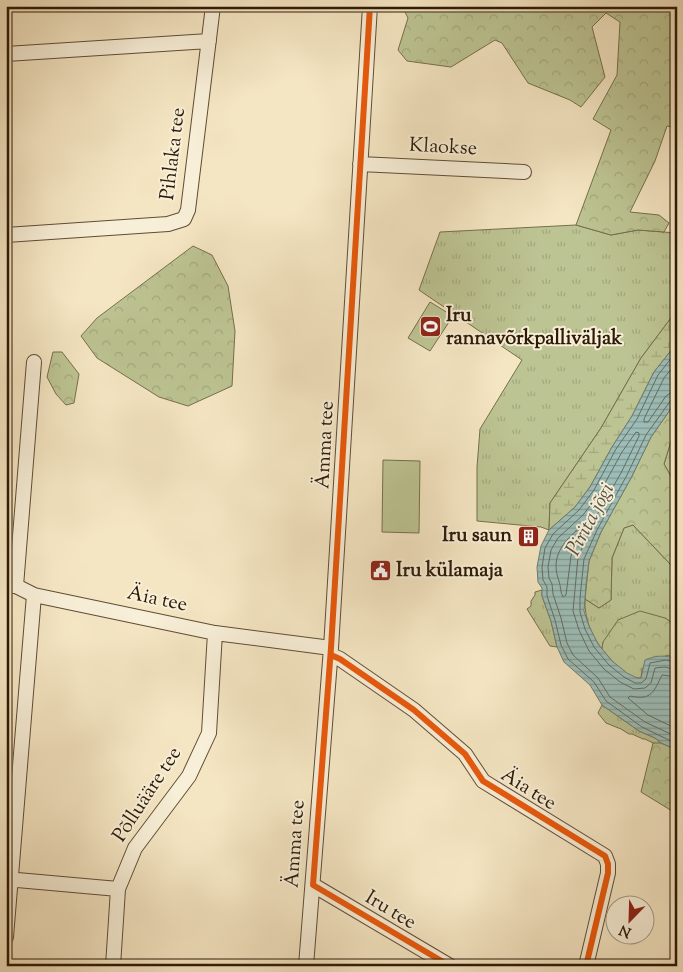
<svg xmlns="http://www.w3.org/2000/svg" width="683" height="972" font-family="'Sorts Mill Goudy',serif">
	<defs>
		<pattern id="grass-tufts" width="24" height="20" patternUnits="userSpaceOnUse" patternTransform="scale(1.25)"><rect width="24" height="20" fill="#bdc493"/><path d="M3 7l-1-3M5 7V3M7 7l1-3M15 17l-1-3M17 17v-4M19 17l1-3" fill="none" stroke="#a3a87d"/></pattern>
		<pattern id="forest-crowns" width="20" height="18" patternUnits="userSpaceOnUse" patternTransform="scale(1.25)"><rect width="20" height="18" fill="#bdc493"/><path d="M2 6a3 3 0 1 1 6 0M12 15a3 3 0 1 1 6 0" fill="none" stroke="#a3a87d"/></pattern>
		<pattern id="wetland-marsh" width="20" height="14" patternUnits="userSpaceOnUse" patternTransform="scale(1.25)"><rect width="20" height="14" fill="#bdc493"/><path d="M1 5h8M5 5V1M11 12h8M15 12V8" fill="none" stroke="#a3a87d"/></pattern>
		<pattern id="water-rules" width="6" height="5" patternUnits="userSpaceOnUse" patternTransform="scale(1.25)"><rect width="6" height="5" fill="#9dbeb8"/><path d="M0 2.5h6" fill="none" stroke="#809a94"/></pattern>
	</defs>
	<rect width="100%" height="100%" fill="#f5e6c3"/>
	<filter id="stains"><feTurbulence type="fractalNoise" baseFrequency=".004" numOctaves="4"/><feColorMatrix values="0 0 0 0 .2 0 0 0 0 .09 0 0 0 0 .02 0 0 0 .5 -.17"/></filter>
	<radialGradient id="worn" r=".72"><stop offset=".6" stop-color="#630" stop-opacity="0"/><stop offset="1" stop-color="#630" stop-opacity=".3"/></radialGradient>
	<path fill="url(#grass-tufts)" stroke="#756f4c" d="M 576,225 L 611,235 L 638,230 L 677,233 L 677,310 L 641,358 L 601,428 L 550,503 L 549,530 L 541,527 L 477,521 L 477,467 L 480,429 L 522,360 L 419,290 L 440,232 Z
		M 677,429 L 677,487 L 664,464 L 673,435 Z
		M 633,525 L 673,567 L 677,567 L 677,626 L 665,618 L 603,642 L 602,649 C 591,635 584,617 585,599 L 599,608 L 611,600 L 612,558 L 624,528 Z
		M 542,590 L 542,596 L 551,621 L 557,647 L 550,646 L 527,609 L 531,606 L 531,601 L 535,595 L 535,592 Z
		M 602,705 L 639,731 L 655,738 L 661,743 L 655,744 L 645,739 L 643,739 L 632,734 L 629,734 L 621,729 L 606,723 L 598,713 Z"/>
	<path fill="url(#forest-crowns)" stroke="#756f4c" d="M 402,6 L 668,6 L 677,14 L 677,128 L 667,126 L 655,161 L 630,212 L 659,215 L 669,223 L 664,232 L 638,230 L 611,235 L 576,225 L 611,130 L 593,119 L 617,75 L 620,22 L 606,13 L 592,27 L 605,77 L 581,107 L 570,100 L 528,83 L 502,43 L 495,40 L 451,67 L 407,61 L 398,50 L 408,18 Z
		M 193,246 L 212,255 L 228,286 L 235,331 L 232,386 L 188,406 L 159,397 L 97,358 L 81,336 L 97,318 Z
		M 53,352 L 62,352 L 79,374 L 74,403 L 66,405 L 56,394 L 47,377 Z
		M 677,400 L 677,429 L 673,435 L 664,464 L 677,487 L 677,567 L 673,567 L 633,525 L 624,528 L 612,558 L 611,600 L 599,608 L 585,599 L 589,561 L 601,532 L 631,478 L 651,437 Z
		M 640,611 L 665,618 L 677,626 L 677,659 L 667,655 L 642,669 L 641,678 C 626,679 611,660 602,649 L 603,642 L 618,620 Z
		M 653,743 L 661,743 L 677,750 L 677,814 L 641,792 Z"/>
	<path fill="url(#wetland-marsh)" stroke="#756f4c" d="M 677,310 L 677,343 L 654,372 L 632,416 L 612,447 L 590,487 L 575,507 L 549,530 L 550,503 L 601,428 L 641,358 Z"/>
	<path fill="#bdc493" stroke="#756f4c" d="M 430,302 L 453,316 L 430,351 L 408,338 Z
		M 383,460 L 420,461 L 419,533 L 382,532 Z"/>
	<path fill="url(#water-rules)" stroke="#707c71" d="M 677,343 L 677,400 L 651,437 L 631,478 L 601,532 L 589,561 L 586,585 L 584,611 L 589,626 L 598,644 L 612,661 L 627,673 L 637,678 L 641,678 L 645,660 C 657,655 665,655 677,659 L 677,750 L 661,743 L 655,738 L 639,731 L 602,705 L 590,685 L 564,662 L 557,647 L 551,621 L 542,596 L 542,588 L 538,582 L 537,567 L 541,546 L 549,530 L 575,507 L 590,487 L 612,447 L 632,416 L 654,372 Z"/>
	<g fill="none" stroke-linecap="round" stroke-linejoin="round">
		<path stroke="#656c5f" stroke-width="1" d="M 677,351 L 658,375 L 637,419 L 616,449 L 594,490 L 579,510 L 553,534 L 545,548 L 542,567 L 543,580 L 547,587 L 547,596 L 555,620 L 561,645 L 568,659 L 594,682 L 606,701 L 642,727 L 677,744
			M 677,362 L 664,378 L 644,419 L 644,422 L 648,422 L 666,396 L 672,392 L 677,392
			M 677,398 L 671,400 L 646,435 L 627,475 L 597,530 L 584,559 L 580,598 L 580,612 L 585,629 L 594,647 L 609,665 L 624,677 L 635,683 L 641,683 L 646,679 L 650,663 L 666,660 L 677,663
			M 576,531 L 579,531 L 580,534 L 571,556 L 566,595 L 563,597 C 560,592 561,587 559,581 C 551,560 560,545 576,531 Z
			M 677,670 L 665,667 L 655,668 L 651,683 L 645,688 L 634,689 L 620,682 L 604,669 L 589,651 L 579,630 L 573,611 L 578,557 L 598,513 L 621,473 L 639,436 L 639,433 L 636,432 L 622,452 L 599,494 L 583,515 L 558,538 L 551,550 L 548,567 L 549,578 L 552,584 L 553,594 L 561,618 L 567,643 L 573,655 L 598,678 L 610,697 L 645,722 L 677,737
			M 677,677 L 662,675 C 654,691 652,701 630,696 L 628,698 L 648,715 L 677,729"/>
		<defs>
			<path id="street" d="M 6,54 L 209,41
				M 360,164 L 524,172
				M 6,235 L 168,224 L 184,219 L 188,210 L 213,6
				M 6,586 L 16,586 L 34,595 L 215,633 L 331,648
				M 16,586 L 34,362
				M 331,655 L 340,659 L 414,710 L 465,754 L 483,781 L 605,856 L 608,864 L 608,873 L 586,966
				M 6,879 L 118,889
				M 313,885 L 450,966
				M 6,937 L 34,595
				M 113,966 L 118,889 L 135,848 L 189,776 L 209,733 L 215,633
				M 306,966 L 331,648 L 370,6"/>
		</defs>
		<use href="#street" stroke="#5f4d35" stroke-width="16"/>
		<use href="#street" stroke="#f8efd8" stroke-width="14"/>
		<defs>
			<path id="cycleway" d="M 370,6 L 331,648 L 313,885 L 450,966
				M 331,655 L 340,659 L 414,710 L 465,754 L 483,781 L 605,856 L 608,864 L 608,873 L 586,966"/>
		</defs>
		<use href="#cycleway" stroke="#f8efd8" stroke-width="9"/>
		<use href="#cycleway" stroke="#e8590c" stroke-width="6"/>
	</g>
	<defs>
		<symbol id="stadium-square" viewBox="-11 -11 22 22"><rect x="-9" y="-9" width="18" height="18" rx="4" fill="#8f2418" stroke="#f8efd8"/><path d="M0-5a6.5 5 0 1 0 0 10a6.5 5 0 1 0 0-10ZM-3.5-1.8h7v3.6h-7Z" fill="#fff"/></symbol>
		<symbol id="building-square" viewBox="-11 -11 22 22"><rect x="-9" y="-9" width="18" height="18" rx="4" fill="#8f2418" stroke="#f8efd8"/><path d="M-4-6H4V6H1V3H-1V6H-4ZM-2.5-4.3h1.7v1.8h-1.7ZM.8-4.3h1.7v1.8H.8ZM-2.5-1h1.7V.8h-1.7ZM.8-1h1.7V.8H.8Z" fill="#fff"/></symbol>
		<symbol id="civic-square" viewBox="-11 -11 22 22"><rect x="-9" y="-9" width="18" height="18" rx="4" fill="#8f2418" stroke="#f8efd8"/><path d="M-.6-6.5H3V-4.5H.6V-3L4-1V1h2V6H-6V1h2V-1L-.6-3ZM-1.2 2.5V6h2.4V2.5Z" fill="#fff"/></symbol>
	</defs>
	<g fill-rule="evenodd">
		<use href="#stadium-square" x="418" y="314" width="25" height="25"/>
		<use href="#building-square" x="516" y="524" width="25" height="25"/>
		<use href="#civic-square" x="368" y="558" width="25" height="25"/>
	</g>
	<g text-anchor="middle" dominant-baseline="central" stroke-width="4" stroke-linejoin="round" paint-order="stroke">
		<g font-size="20" fill="#2d1a06" stroke="#f8efd8">
			<text transform="translate(443 148) rotate(3)">Klaokse</text>
			<text transform="translate(174 154) rotate(-83)">Pihlaka tee</text>
			<text transform="translate(326 445) rotate(-87)">Ämma tee</text>
			<text transform="translate(157 600) rotate(12)">Äia tee</text>
			<text transform="translate(528 790) rotate(32)">Äia tee</text>
			<text transform="translate(148 795) rotate(-57)">Põlluääre tee</text>
			<text transform="translate(296 844) rotate(-86)">Ämma tee</text>
			<text transform="translate(390 911) rotate(31)">Iru tee</text>
		</g>
		<g font-size="20" font-weight="bold" fill="#2d1a06" stroke="#f8efd8" text-anchor="start">
			<text x="446" y="316">Iru<tspan x="446" dy="23">rannavõrkpalliväljak</tspan></text>
			<text x="512" y="536" text-anchor="end">Iru saun</text>
			<text x="396" y="571">Iru külamaja</text>
		</g>
		<g font-size="21" font-style="italic" fill="#545344" stroke="#f8efd8">
			<text transform="translate(591 520) rotate(-62)">Pirita jõgi</text>
		</g>
	</g>
	<rect width="683" height="972" fill="none" stroke="#f5e6c3" stroke-width="25"/>
	<rect x="8" y="8" width="668" height="957" fill="none" stroke="#2d1a06" stroke-width="2.5"/>
	<rect x="12" y="12" width="658" height="947" fill="none" stroke="#2d1a06"/>
	<g transform="translate(630 920) rotate(203)"><circle r="24" fill="#f8efd8" stroke="#a79a84"/>
	<path d="M0-4L9 19L0 12L-9 19Z" fill="#8f2418"/>
	<text y="-8" font-size="14" font-weight="bold" text-anchor="middle" fill="#2d1a06">N</text>
	</g>
	<rect width="100%" height="100%" filter="url(#stains)"/>
	<rect width="100%" height="100%" fill="url(#worn)"/>
</svg>
